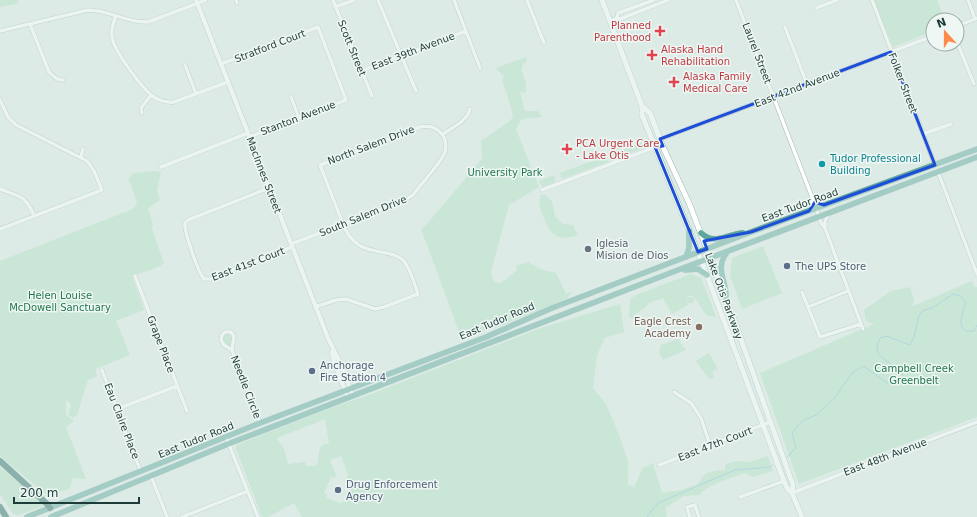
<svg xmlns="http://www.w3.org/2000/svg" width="977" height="517" font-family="'DejaVu Sans',sans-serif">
	<rect width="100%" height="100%" fill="#ddebe6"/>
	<path fill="#b3dfc4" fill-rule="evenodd" d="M 0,0 L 19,0 L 17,4 L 0,7 Z
		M 874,0 L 937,0 L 945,20 L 933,20 L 933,31 L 893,47 Z
		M 526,57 L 527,61 L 523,64 L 522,68 L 521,69 L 526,83 L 526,93 L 520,92 L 525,111 L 538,111 L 542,117 L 527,118 L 521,120 L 516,129 L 539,187 L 509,205 L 491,272 L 494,282 L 501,283 L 517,270 L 516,266 L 528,262 L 540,269 L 556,273 L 566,294 L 572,291 L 568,298 L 495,328 L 482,331 L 465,338 L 464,336 L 461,337 L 421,229 L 426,225 L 482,159 L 481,141 L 510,121 L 513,116 L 508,97 L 502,80 L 504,77 L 496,68 Z
		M 642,142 L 644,148 L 614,159 L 612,154 Z
		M 606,156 L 608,162 L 562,179 L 560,173 Z
		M 155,171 L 161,172 L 157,191 L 160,200 L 155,203 L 148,209 L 153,224 L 152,229 L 164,263 L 161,264 L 162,265 C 152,270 142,272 132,276 L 144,310 L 116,321 L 130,355 L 95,369 L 97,376 L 88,380 L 77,415 L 72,418 L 68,414 L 71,404 L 66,400 L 66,415 L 74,421 L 66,427 L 86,479 L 73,478 L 69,489 L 47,495 L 0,456 L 0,261 L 133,209 L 137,202 L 128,178 L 131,176 L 133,173 Z
		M 554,175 L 556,182 L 542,187 L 539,181 Z
		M 541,195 L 546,195 L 552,201 L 555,216 L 563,224 L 573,225 L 578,235 C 557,242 550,235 543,216 C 540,208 538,204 541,195 Z
		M 763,246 L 782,293 L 742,309 L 730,276 L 732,258 Z
		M 691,274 L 701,278 L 716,317 L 706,315 L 697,301 L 692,296 L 688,296 L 686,299 L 687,300 L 688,297 L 692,297 L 694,300 L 693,303 L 687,303 L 688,305 L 672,314 L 663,298 L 649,303 L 644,309 L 634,315 L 633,319 L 629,317 L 630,299 L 638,294 Z
		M 972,281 L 974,287 L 977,287 L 977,417 L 799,484 L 760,373 L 874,324 L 866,321 L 864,310 L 891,291 L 910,287 L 914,299 L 913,306 Z
		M 620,304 L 624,332 L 605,338 L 597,355 L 593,388 L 606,404 L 619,435 L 628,461 L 628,484 L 634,487 L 643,468 L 653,463 L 662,493 L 682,490 L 698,484 C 704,471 711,471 725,470 L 725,464 L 736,461 L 751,462 L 768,456 L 773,471 L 753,477 L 745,473 C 734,477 705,485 700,495 L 684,496 L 665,508 L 667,517 L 302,517 L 294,503 L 268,517 L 262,517 L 236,449 L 236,446 L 239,444 L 336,406 L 366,396 L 541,328 ZM 325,419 L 329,444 L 325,444 L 320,447 L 317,465 L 315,466 L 307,466 L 305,462 L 288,464 L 284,449 L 277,438 ZM 341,456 L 348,474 L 346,480 L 351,482 L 349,485 L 352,487 L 345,502 L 342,501 L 341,504 L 326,497 L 327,494 L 324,493 L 331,477 L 334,478 L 336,475 L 330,460 Z
		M 226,334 L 229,334 L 232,337 L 230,347 L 224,341 L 224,336 Z
		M 679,339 L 682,346 L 686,349 L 686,350 L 663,360 L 659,353 L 661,345 Z
		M 709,353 L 718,369 L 712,372 L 714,377 L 709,379 L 696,361 Z
		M 0,467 L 41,502 L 43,506 L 19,515 L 13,514 L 0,494 Z"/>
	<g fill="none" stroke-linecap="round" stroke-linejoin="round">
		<path stroke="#7ebfd8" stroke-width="1" d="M 787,457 L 796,448 L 792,433 L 802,421 L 816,415 L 835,398 L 852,373 L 863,366 L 886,382 L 895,385 L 901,379 L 903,374 L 878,354 L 877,346 L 880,338 L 886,336 L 910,345 L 914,337 L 919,315 L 923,311 L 934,307 L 953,294 L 961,296 L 966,303 C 962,314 954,334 974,331 L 977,325
			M 647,517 L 658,503 L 735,470 L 770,467 L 773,465"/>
		<defs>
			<path id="minor" d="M 236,0 L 237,3
				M 333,0 L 372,96
				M 378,0 L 416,91
				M 454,0 L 480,68
				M 527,0 L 544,43
				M 736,0 L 812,197 L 816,201 L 823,205
				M 872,0 L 935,165
				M 968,0 L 975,19
				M 335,7 L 354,0
				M 816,8 L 837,0
				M 116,16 C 113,23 111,29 112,37 C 114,51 140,85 151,95 C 158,100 166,103 174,102 L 228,82
				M 617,18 L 618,13 L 654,0
				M 610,21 L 617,18 L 620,19 L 668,0
				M 30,24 L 49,72 L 57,79 L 63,80
				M 957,26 L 977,18
				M 785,27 L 807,84
				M 0,31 L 88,10 C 109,10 127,23 148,22 L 206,0
				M 957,42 L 974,84
				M 221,64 L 318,27 L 346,100 L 249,137
				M 185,65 L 196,94
				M 361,71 L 466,31
				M 291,97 L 299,118
				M 0,100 L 8,117 L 16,125 L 87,161 L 94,171 L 102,190 L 0,229
				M 142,113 L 141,108 L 151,95
				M 443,134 C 452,128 468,120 470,109
				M 923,134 L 951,124
				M 660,139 L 933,36
				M 81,157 L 83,149
				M 161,167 L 248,133
				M 938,172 L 977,274
				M 269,188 L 188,220 L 185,223 C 184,232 198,272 204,279 L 210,279 L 292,247
				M 0,189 C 18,196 27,196 34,216
				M 542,190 L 655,147
				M 816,208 L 821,223 L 825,228 L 863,329
				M 809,210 L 812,205 L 812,197
				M 825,227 L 825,221 L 829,214
				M 291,244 L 403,201 L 413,195 C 420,185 441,163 445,152 C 447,145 445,136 440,132 C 434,126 428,125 420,127 L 320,165 L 343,224 C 352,247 364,249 386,253 C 392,254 398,256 403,260 C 411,269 414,283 418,294 L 384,307 L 375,309 L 346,299 L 336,300 L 315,307
				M 135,276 L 187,411
				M 802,292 L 820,337 L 861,324
				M 808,307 L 848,291
				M 232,350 L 224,345 L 221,340 L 222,335 L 225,332 L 231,332 L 234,336 L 232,350 L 260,423
				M 102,370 L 141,472
				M 674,392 L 691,403 L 701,418 L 710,445
				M 117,409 L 177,386
				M 226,437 L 258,517
				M 659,465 L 770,422
				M 151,476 L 167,517
				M 792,493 L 977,422
				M 740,497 L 784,481
				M 182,517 L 248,491
				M 690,517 L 687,507 L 695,505 L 699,517"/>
			<path id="tertiary" d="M 196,0 L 328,338 L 338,359 L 353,396
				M 332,352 L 334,362 L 348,398"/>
			<path id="secondary" d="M 602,0 L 642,106 L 642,115 L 703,265 L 784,481 L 787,488 L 792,493 L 802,517
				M 642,106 L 650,113 L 663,147 L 689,203 L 732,314 L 793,485 L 792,493"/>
			<path id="primary" d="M 701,233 C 715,246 727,234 743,233
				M 686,257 L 689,248 L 689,231
				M 685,270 L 698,269 L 707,275
				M 726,299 C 727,279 714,270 727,252
				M 27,517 L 260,423 L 486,337 L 552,308 L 751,232 L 977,149
				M 51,517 L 228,444 L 678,270 L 977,157"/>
			<path id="motorway" d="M 0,461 L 47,504 L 50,508
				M 0,507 L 6,517"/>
		</defs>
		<use href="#minor" stroke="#a0b3ae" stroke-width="4.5"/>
		<use href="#tertiary" stroke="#a0b3ae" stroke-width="5.5"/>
		<use href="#secondary" stroke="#9bb8b1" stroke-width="6"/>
		<use href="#primary" stroke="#c0c8c7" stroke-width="6"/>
		<use href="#motorway" stroke="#c0c8c7" stroke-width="7"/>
		<use href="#minor" stroke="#fff" stroke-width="3.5"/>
		<use href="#tertiary" stroke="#fff" stroke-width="4.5"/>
		<use href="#secondary" stroke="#fff" stroke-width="5"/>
		<use href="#primary" stroke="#5ca69b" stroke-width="5.5"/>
		<use href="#motorway" stroke="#266b65" stroke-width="6"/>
	</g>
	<path d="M0 0H977V517H0ZM 891,52 L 935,165 L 824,205 L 815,202 L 809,211 L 751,232 L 704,241 L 707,249 L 698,252 L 655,147 L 663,146 L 660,139 Z" fill="#ddebe6" fill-opacity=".55" fill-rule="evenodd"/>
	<path fill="none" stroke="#1d4ed8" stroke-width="3" stroke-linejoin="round" d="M 891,52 L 935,165 L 824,205 L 815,202 L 809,211 L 751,232 L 704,241 L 707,249 L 698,252 L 655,147 L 663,146 L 660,139 Z"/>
	<g fill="#e0444e" stroke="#eef7f4" stroke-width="1.5">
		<path d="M658 25h4v4h4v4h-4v4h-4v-4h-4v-4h4z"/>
		<path d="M650 49h4v4h4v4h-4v4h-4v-4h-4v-4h4z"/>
		<path d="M672 76h4v4h4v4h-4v4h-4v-4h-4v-4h4z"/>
		<path d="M565 143h4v4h4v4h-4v4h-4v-4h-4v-4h4z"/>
	</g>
	<circle fill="#0f9aa8" stroke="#eef7f4" stroke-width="1.5" cx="822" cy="164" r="4"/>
	<circle fill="#6b7280" stroke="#eef7f4" stroke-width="1.5" cx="588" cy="249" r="4"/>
	<g fill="#5c6f8a" stroke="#eef7f4" stroke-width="1.5">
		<circle cx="787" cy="266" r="4"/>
		<circle cx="312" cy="371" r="4"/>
		<circle cx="338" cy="490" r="4"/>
	</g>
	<circle fill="#8d6e63" stroke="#eef7f4" stroke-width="1.5" cx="699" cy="327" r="4"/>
	<g text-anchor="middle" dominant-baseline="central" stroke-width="3" stroke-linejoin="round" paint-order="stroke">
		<g font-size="10" fill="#be3a42" stroke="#eef7f4" text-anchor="start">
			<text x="651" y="25" text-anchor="end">Planned<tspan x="651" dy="12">Parenthood</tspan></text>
			<text x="661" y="49">Alaska Hand<tspan x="661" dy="12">Rehabilitation</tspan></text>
			<text x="683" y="76">Alaska Family<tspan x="683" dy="12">Medical Care</tspan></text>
			<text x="576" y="143">PCA Urgent Care<tspan x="576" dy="12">- Lake Otis</tspan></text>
		</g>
		<g font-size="10" fill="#1d3c37" stroke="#eef7f4">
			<text transform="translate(270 46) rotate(-21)">Stratford Court</text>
			<text transform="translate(352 48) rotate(68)">Scott Street</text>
			<text transform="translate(413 51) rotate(-21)">East 39th Avenue</text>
			<text transform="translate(757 53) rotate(69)">Laurel Street</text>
			<text transform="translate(903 83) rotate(69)">Folker Street</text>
			<text transform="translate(797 88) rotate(-21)">East 42nd Avenue</text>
			<text transform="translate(298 118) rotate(-21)">Stanton Avenue</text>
			<text transform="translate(371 145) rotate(-21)">North Salem Drive</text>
			<text transform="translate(264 175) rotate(69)">MacInnes Street</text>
			<text transform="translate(800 205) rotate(-20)">East Tudor Road</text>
			<text transform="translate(363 216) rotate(-22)">South Salem Drive</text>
			<text transform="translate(248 264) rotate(-21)">East 41st Court</text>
			<text transform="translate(724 296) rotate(70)">Lake Otis Parkway</text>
			<text transform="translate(497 321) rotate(-23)">East Tudor Road</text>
			<text transform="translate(161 344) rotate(69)">Grape Place</text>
			<text transform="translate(246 387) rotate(69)">Needle Circle</text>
			<text transform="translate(122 421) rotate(69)">Eau Claire Place</text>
			<text transform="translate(196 440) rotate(-22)">East Tudor Road</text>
			<text transform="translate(715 444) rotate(-21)">East 47th Court</text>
			<text transform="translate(885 457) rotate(-21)">East 48th Avenue</text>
		</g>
		<g font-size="10" fill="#0d838f" stroke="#eef7f4" text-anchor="start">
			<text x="830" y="158">Tudor Professional<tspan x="830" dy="12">Building</tspan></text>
		</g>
		<g font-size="10" fill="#23774d" stroke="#eef7f4">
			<text x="505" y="172">University Park</text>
			<text x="60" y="295">Helen Louise<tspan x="60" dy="12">McDowell Sanctuary</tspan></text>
			<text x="914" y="368">Campbell Creek<tspan x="914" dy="12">Greenbelt</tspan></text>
		</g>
		<g font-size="10" fill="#5b616d" stroke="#eef7f4" text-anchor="start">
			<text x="596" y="243">Iglesia<tspan x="596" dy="12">Mision de Dios</tspan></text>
		</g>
		<g font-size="10" fill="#4e5e75" stroke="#eef7f4" text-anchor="start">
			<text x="795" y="266">The UPS Store</text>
			<text x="320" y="365">Anchorage<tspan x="320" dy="12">Fire Station 4</tspan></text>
			<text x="346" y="484">Drug Enforcement<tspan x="346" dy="12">Agency</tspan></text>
		</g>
		<g font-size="10" fill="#785e54" stroke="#eef7f4" text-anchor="end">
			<text x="691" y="321">Eagle Crest<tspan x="691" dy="12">Academy</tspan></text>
		</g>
	</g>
	<g transform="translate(945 32) rotate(339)"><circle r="19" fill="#eef7f4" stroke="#9aaca8"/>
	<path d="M0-3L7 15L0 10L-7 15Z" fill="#ff8947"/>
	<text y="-6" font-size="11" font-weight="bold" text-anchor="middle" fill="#1d3c37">N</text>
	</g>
	<path d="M14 497v6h125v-6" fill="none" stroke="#1d3c37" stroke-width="2"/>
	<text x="20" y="497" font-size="12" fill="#1d3c37" stroke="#eef7f4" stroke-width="3" paint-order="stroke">200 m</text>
</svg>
